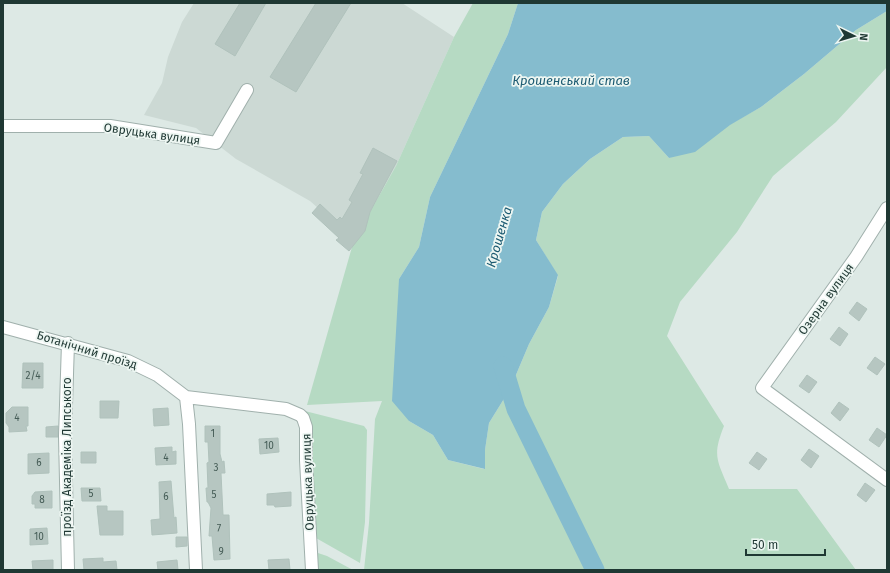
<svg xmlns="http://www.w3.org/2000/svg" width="890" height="573" font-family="'Fira Sans',sans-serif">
	<rect width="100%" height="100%" fill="#dde9e5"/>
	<path fill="#ccd9d4" d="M 194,3 L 402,3 L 454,37 L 396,166 L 354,240 L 310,201 L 236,159 L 196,128 L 144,115 L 162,83 L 168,57 L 182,22 Z"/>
	<path fill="#b6dac3" d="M 473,3 L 518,3 L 508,34 L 487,78 L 430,197 L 419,247 L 399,279 L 409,421 L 433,435 L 448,460 L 484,469 L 485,450 L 489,423 L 510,389 L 529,344 L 549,307 L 558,276 L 536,240 L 542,212 L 563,184 L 590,159 L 623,137 L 649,136 L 669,158 L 761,107 L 804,74 L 856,30 L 887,11 L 887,67 L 836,122 L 773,176 L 737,232 L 680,302 L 667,336 L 724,426 C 712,456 717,460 729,489 L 797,489 L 856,570 L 364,570 L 369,523 L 375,419 L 382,401 L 307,405 L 354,240 L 396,166 L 454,37 Z
		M 301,410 L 364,426 L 367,430 L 365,522 L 360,563 L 316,538 Z
		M 318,553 L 327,556 L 353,570 L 318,570 Z"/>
	<path fill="#85bcce" d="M 518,3 L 887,3 L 887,11 L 856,30 L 804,74 L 761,107 L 730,125 L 695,152 L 669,158 L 649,136 L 623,137 L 590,159 L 563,184 L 542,212 L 536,240 L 558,275 L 549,307 L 529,344 L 510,389 L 489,423 L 485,450 L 485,469 L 448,460 L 433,435 L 409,421 L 392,401 L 399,279 L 419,247 L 430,197 L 487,78 L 508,34 Z"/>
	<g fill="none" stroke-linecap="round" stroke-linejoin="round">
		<path stroke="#85bcce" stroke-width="19" d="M 503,366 L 516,409 L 595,570"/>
	</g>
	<path fill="#b6c6c1" stroke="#b0c2bc" d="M 240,3 L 266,3 L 235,56 L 215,44 Z
		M 316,3 L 351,3 L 296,92 L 270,77 Z
		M 373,148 L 397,161 L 370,212 L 365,231 L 349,251 L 336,240 L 339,238 L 312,213 L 320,204 L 337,220 L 340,217 L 342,219 L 352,202 L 349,200 L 363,174 L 360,173 Z
		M 857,302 L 867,309 L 859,321 L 849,313 Z
		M 839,327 L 848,334 L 840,346 L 830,339 Z
		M 875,357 L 885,364 L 877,375 L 867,368 Z
		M 23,363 L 43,363 L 43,388 L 22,388 Z
		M 807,375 L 817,382 L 809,393 L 799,386 Z
		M 100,401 L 119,401 L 118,418 L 100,418 Z
		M 839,402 L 849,409 L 840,421 L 831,413 Z
		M 12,407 L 28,407 L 28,426 L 26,426 L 27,431 L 9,432 L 9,427 L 6,423 L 6,413 Z
		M 168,408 L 169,425 L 154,426 L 153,409 Z
		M 58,426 L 58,437 L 46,437 L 46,427 Z
		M 205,426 L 220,426 L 220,454 L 222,462 L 224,461 L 225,473 L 221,473 L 223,515 L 229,515 L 230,559 L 214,560 L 212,536 L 209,536 L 211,508 L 208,502 L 207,502 L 206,488 L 208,488 L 207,463 L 209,462 L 208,442 L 205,442 Z
		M 877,428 L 887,435 L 879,447 L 869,440 Z
		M 278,438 L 279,452 L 260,454 L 259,439 Z
		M 172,447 L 172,452 L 176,451 L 176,464 L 156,465 L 155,448 Z
		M 809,449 L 819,456 L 811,468 L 801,460 Z
		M 81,452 L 96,452 L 96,463 L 81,463 Z
		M 757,452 L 767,459 L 759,470 L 749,463 Z
		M 49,453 L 49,473 L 28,474 L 28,454 Z
		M 171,481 L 174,518 L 176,517 L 177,533 L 152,535 L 151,520 L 160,519 L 159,482 Z
		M 865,483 L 875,490 L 866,502 L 857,495 Z
		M 81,488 L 100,488 L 101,501 L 82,501 Z
		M 52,491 L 52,508 L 35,508 L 35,504 L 32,504 L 32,496 L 35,492 Z
		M 291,492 L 291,506 L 275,507 L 274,505 L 267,505 L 267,494 Z
		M 97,506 L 107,506 L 107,511 L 123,511 L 123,535 L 100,535 Z
		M 47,528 L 48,544 L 30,545 L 30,529 Z
		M 176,537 L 187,537 L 187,546 L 176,547 Z
		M 103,558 L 103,562 L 116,561 L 117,570 L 84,570 L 83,559 Z
		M 289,559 L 290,570 L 269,570 L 268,560 Z
		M 53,560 L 53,570 L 33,570 L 32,561 Z
		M 177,560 L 178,570 L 158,570 L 157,562 Z"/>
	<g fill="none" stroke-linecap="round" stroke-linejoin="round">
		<defs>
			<path id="minor" d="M 3,126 L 110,126 L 216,143 L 247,90
				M 887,208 L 856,257 L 762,388 L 887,480
				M 3,327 L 128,361 L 157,375 L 186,397
				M 68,343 L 65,436 L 68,570
				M 186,397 L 286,409 L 300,415 L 303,418 L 306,427 L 306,460 L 312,570
				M 186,397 L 189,424 L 196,570"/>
		</defs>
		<use href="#minor" stroke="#a0b0ac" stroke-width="14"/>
		<use href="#minor" stroke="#fff" stroke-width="12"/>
	</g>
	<g text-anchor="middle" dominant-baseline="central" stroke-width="3.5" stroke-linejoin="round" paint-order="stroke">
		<g font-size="10" fill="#455c56">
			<text x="33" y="376">2/4</text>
			<text x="17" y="418">4</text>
			<text x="213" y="434">1</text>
			<text x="269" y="446">10</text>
			<text x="166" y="458">4</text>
			<text x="39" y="463">6</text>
			<text x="216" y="468">3</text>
			<text x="91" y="494">5</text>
			<text x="214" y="495">5</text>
			<text x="166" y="497">6</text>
			<text x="42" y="500">8</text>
			<text x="219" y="529">7</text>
			<text x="39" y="537">10</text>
			<text x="221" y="552">9</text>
		</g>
		<g font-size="12" fill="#1f3833" stroke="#edf6f2">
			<text transform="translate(152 134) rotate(8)">Овруцька вулиця</text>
			<text transform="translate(826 299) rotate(-54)">Озерна вулиця</text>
			<text transform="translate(87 350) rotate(17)">Ботанічний проїзд</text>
			<text transform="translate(67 457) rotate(-90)">проїзд Академіка Липського</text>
			<text transform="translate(308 482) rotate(-92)">Овруцька вулиця</text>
		</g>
		<g font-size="13" font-style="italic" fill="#1c5b72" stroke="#edf6f2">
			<text x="571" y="80">Крошенський став</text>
			<text transform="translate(499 237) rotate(-74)">Крошенка</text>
		</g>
	</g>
	<rect width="890" height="573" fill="none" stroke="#1f3833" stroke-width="8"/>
	<g transform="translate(854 36) rotate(95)" stroke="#edf6f2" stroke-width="3" paint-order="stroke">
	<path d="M0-3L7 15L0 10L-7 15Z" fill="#1f3833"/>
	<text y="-6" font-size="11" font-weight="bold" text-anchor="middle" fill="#1f3833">N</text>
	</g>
	<path d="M746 549v6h79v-6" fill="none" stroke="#1f3833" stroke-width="2"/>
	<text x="752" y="549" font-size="12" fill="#1f3833" stroke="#edf6f2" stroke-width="3" paint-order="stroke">50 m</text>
</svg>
